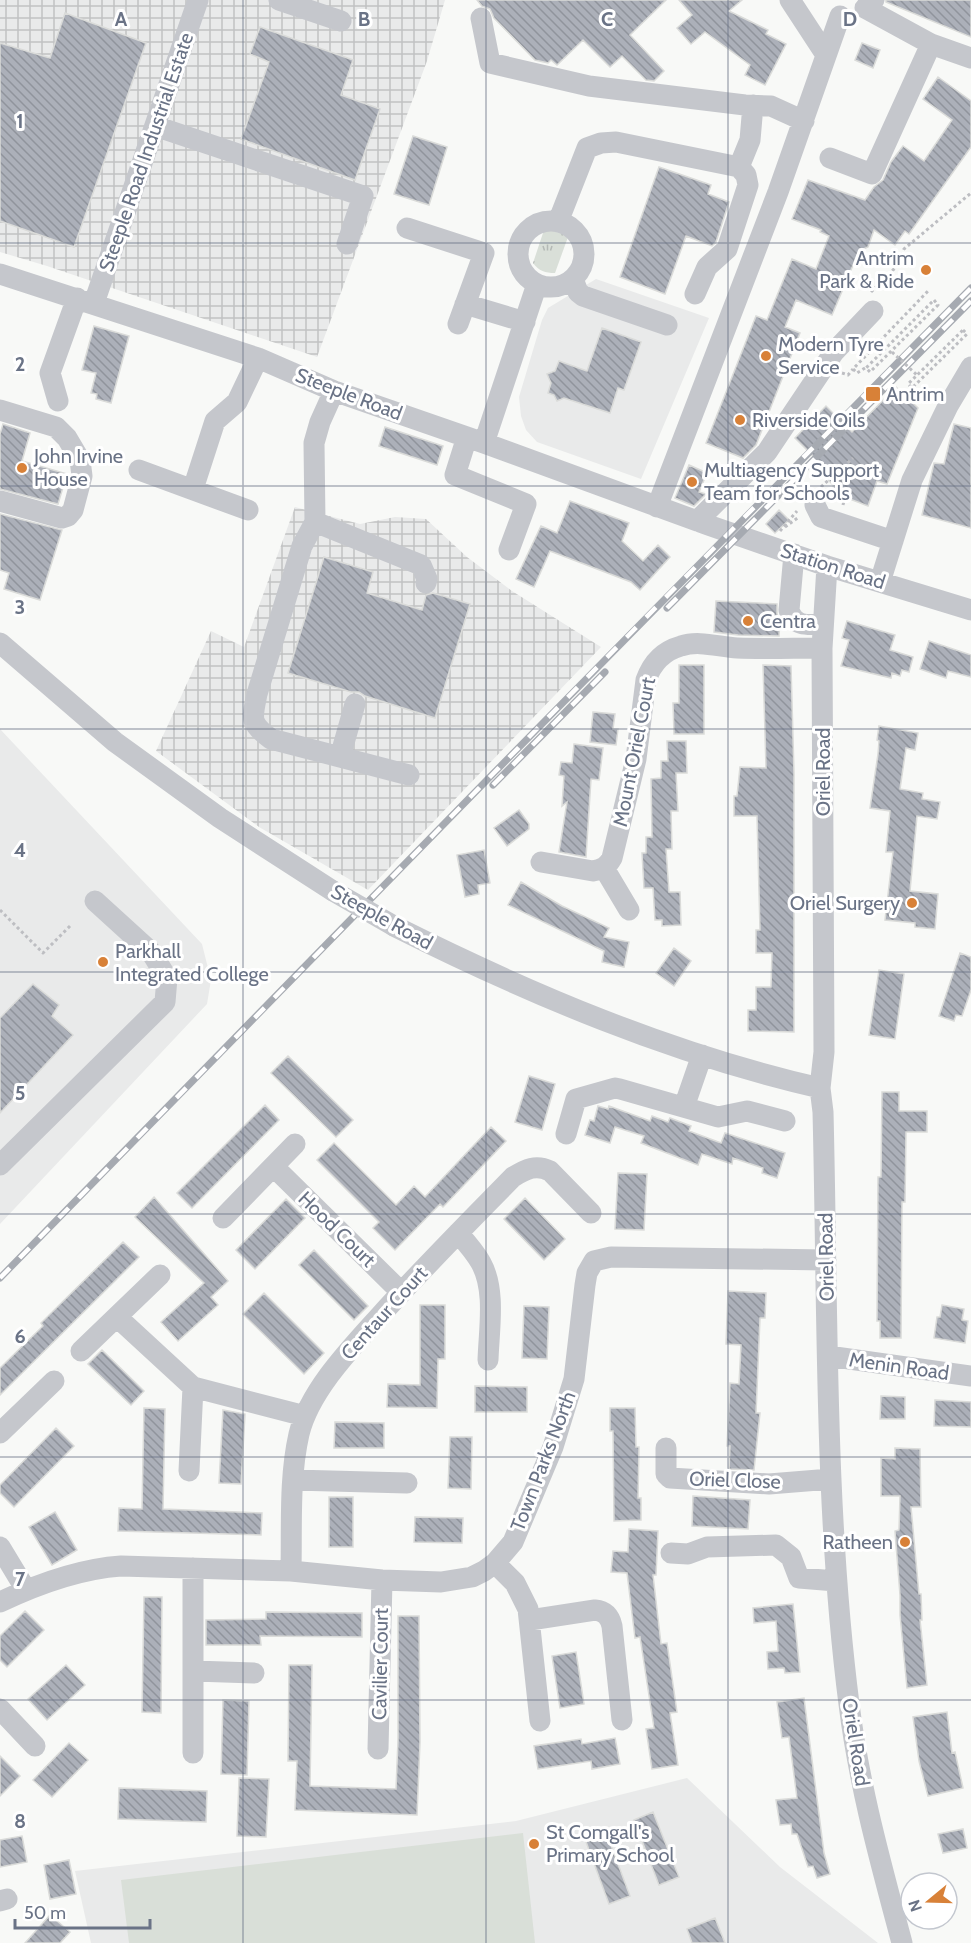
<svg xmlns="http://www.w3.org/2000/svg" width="971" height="1943" font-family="Cabin,sans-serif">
	<defs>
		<pattern id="industrial-grid" width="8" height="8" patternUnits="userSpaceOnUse" patternTransform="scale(1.5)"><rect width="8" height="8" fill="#e9eaea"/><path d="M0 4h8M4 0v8" fill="none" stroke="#c1c2c3"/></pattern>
		<pattern id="grass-tufts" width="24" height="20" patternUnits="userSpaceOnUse" patternTransform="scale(1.5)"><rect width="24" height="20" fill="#d9dfd8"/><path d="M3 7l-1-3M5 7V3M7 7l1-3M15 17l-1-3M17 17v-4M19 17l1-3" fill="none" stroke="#b4b9b5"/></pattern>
		<pattern id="building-back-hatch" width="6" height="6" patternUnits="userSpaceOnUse" patternTransform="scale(1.5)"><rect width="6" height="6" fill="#acb0b9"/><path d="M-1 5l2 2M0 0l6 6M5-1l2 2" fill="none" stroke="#90949c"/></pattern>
	</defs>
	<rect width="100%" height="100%" fill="#f8f9f7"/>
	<path fill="#e9eaea" d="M 596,279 L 709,318 L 641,479 L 537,442 L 526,430 L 521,416 L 519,397 L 542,320 L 548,308 Z
		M 0,729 L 202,944 L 211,980 L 207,1004 L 0,1224 Z
		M 687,1778 L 780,1867 L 878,1943 L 91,1943 L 75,1871 L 516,1821 Z"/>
	<path fill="url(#industrial-grid)" d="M 0,0 L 445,0 L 427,61 L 317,357 L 47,266 L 0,252 Z
		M 295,507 L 360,524 L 395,517 L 426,519 L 467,557 L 512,591 L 601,647 L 368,890 L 259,827 L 156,751 L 211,631 L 244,647 Z"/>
	<path fill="url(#grass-tufts)" d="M 551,228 L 559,230 L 568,237 L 555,273 C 545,273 539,271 533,263 L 544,230 Z"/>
	<path fill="#d9dfd8" d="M 523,1833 L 535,1943 L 129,1943 L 121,1880 Z"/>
	<path fill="url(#building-back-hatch)" stroke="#dadbd9" stroke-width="1.5" d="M 477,0 L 666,0 L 630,35 L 664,71 L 654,81 L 646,80 L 622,56 L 610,67 L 583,40 L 557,65 L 551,60 L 548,63 L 535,60 L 494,18 L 490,9 L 482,6 Z
		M 679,0 L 742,0 L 729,11 L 768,30 L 766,34 L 786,44 L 765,85 L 745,75 L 750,65 L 705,32 L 691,44 L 677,28 L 692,15 Z
		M 886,0 L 971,0 L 971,37 L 886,2 Z
		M 65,13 L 146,43 L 74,247 L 0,221 L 0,43 L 50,58 Z
		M 260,27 L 353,60 L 341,95 L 380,109 L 355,180 L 241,139 L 269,62 L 250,54 Z
		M 862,43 L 880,50 L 873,68 L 855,60 Z
		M 938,77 L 971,101 L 971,147 L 909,234 L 905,231 L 895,245 L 874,230 L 868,247 L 859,251 L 832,315 L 796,300 L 785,327 L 800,333 L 756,445 L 743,458 L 706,443 L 756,316 L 767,320 L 792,259 L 816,269 L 829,236 L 820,232 L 821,230 L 792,219 L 808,180 L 865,200 L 874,187 L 883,180 L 891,162 L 903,146 L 924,161 L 952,120 L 923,99 Z
		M 413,136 L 447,147 L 429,205 L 394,194 Z
		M 659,167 L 711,185 L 708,194 L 729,202 L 716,242 L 712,246 L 686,236 L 665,294 L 620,277 Z
		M 94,326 L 129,336 L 111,403 L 96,399 L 97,394 L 91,393 L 96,373 L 82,370 Z
		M 602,328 L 641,342 L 624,390 L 618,388 L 610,413 L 564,398 L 557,401 L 554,395 L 548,393 L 551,383 L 547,374 L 555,371 L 559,361 L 587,371 Z
		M 896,387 L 918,408 L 887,484 L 877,481 L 868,506 L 829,491 L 834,486 L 817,468 L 821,464 L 795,438 L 826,406 L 852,432 Z
		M 3,424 L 30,433 L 22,461 L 67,474 L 58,504 L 0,489 L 0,434 Z
		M 954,424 L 971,428 L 971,528 L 922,515 L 934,463 L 944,464 Z
		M 385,427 L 443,446 L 437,465 L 379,446 Z
		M 689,465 L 707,473 L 699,492 L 706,494 L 694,506 L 675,498 Z
		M 570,501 L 629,523 L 622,541 L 643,561 L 658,545 L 670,557 L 640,590 L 631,582 L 550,551 L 534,587 L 516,579 L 541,526 L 557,533 Z
		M 779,510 L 789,520 L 775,533 L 766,524 Z
		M 0,514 L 62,530 L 40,600 L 4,589 L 9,573 L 0,570 Z
		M 324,557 L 373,572 L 367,593 L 422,610 L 426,595 L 433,593 L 470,604 L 435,718 L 365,696 L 359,692 L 351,692 L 288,673 Z
		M 716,601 L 777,604 L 777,614 L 780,621 L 779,636 L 738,635 L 714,632 Z
		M 847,621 L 895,635 L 890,650 L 913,657 L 909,672 L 902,670 L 900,676 L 892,673 L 891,678 L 841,666 L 849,640 L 842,638 Z
		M 929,641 L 971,655 L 971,677 L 948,671 L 946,678 L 920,669 Z
		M 679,665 L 704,665 L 704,734 L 674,734 L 673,703 L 679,703 Z
		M 763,665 L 791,666 L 794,773 L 794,1032 L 748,1031 L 748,1010 L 756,1010 L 756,987 L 771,987 L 772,953 L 756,953 L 756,930 L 760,930 L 757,816 L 734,816 L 734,796 L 737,796 L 740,767 L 766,768 Z
		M 593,712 L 615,714 L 613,729 L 618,729 L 616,745 L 590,742 Z
		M 879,726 L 918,733 L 915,750 L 906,748 L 900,789 L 923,793 L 922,799 L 940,802 L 937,819 L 917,816 L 910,891 L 938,894 L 935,929 L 915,927 L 915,923 L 885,920 L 893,852 L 886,852 L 890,811 L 870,808 L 878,754 L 879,741 L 877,740 Z
		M 667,741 L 686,741 L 687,773 L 676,773 L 678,811 L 671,811 L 672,849 L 666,849 L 669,892 L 680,892 L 681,925 L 662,926 L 662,920 L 655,920 L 653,888 L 644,888 L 642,853 L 646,853 L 646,837 L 652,837 L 651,779 L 661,778 L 661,761 L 668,761 Z
		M 574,744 L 603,748 L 599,780 L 591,779 L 586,857 L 559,852 L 567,802 L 562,806 L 564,776 L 559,775 L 561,762 L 572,763 Z
		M 519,810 L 529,824 L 529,829 L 507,846 L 494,828 Z
		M 484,850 L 490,883 L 478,885 L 479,894 L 465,897 L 457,855 Z
		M 521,882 L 562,906 L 609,928 L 604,937 L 629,942 L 624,967 L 602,962 L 604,951 L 508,905 Z
		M 674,948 L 691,961 L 674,986 L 656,973 Z
		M 960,953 L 971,957 L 971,990 L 962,1016 L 956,1015 L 954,1021 L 939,1016 Z
		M 879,970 L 904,974 L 895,1039 L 869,1035 Z
		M 33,984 L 59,1005 L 52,1016 L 73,1035 L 0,1113 L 0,1018 Z
		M 288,1056 L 353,1120 L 336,1137 L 271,1073 Z
		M 529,1076 L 555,1084 L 542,1130 L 515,1122 Z
		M 882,1092 L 899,1092 L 899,1111 L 927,1111 L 927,1132 L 906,1132 L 905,1202 L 902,1202 L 901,1338 L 880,1338 L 880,1321 L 877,1321 L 878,1177 L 881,1177 Z
		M 265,1105 L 279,1120 L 192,1208 L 177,1193 Z
		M 598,1106 L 608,1109 L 609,1106 L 650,1121 L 652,1116 L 668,1122 L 670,1118 L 691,1126 L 689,1131 L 721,1143 L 725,1133 L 785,1153 L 777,1178 L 762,1173 L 763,1168 L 733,1158 L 732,1164 L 702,1154 L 698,1165 L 641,1143 L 644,1136 L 615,1127 L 610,1143 L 585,1135 L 590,1120 L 594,1121 Z
		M 491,1127 L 506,1141 L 443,1207 L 440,1204 L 395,1250 L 373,1228 L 379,1222 L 317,1160 L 334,1143 L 396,1205 L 414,1186 L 425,1197 Z
		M 618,1173 L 647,1174 L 644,1230 L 615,1229 Z
		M 154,1197 L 228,1281 L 211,1297 L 218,1305 L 178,1341 L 161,1322 L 204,1283 L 135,1217 Z
		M 525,1198 L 565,1239 L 544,1260 L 504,1219 Z
		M 286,1199 L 305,1218 L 255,1269 L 236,1250 Z
		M 123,1242 L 139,1257 L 0,1395 L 0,1368 L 43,1326 L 41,1323 Z
		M 314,1250 L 368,1306 L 354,1320 L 299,1265 Z
		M 728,1291 L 766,1293 L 765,1318 L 760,1318 L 756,1413 L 760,1413 L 754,1470 L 729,1469 L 730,1446 L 727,1446 L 730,1383 L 739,1384 L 741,1345 L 726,1344 Z
		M 264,1293 L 324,1353 L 304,1374 L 243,1314 Z
		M 420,1305 L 445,1305 L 445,1359 L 438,1359 L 437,1408 L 387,1407 L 388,1384 L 420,1385 Z
		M 942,1305 L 964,1309 L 962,1320 L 968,1321 L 965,1343 L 934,1338 L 937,1317 L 940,1317 Z
		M 524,1306 L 549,1307 L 547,1359 L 522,1358 Z
		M 102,1350 L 144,1391 L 131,1405 L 88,1364 Z
		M 475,1386 L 527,1387 L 527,1412 L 475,1412 Z
		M 881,1396 L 905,1397 L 905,1419 L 880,1419 Z
		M 935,1400 L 971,1402 L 971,1427 L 934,1426 Z
		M 144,1408 L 165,1409 L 163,1509 L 262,1513 L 261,1535 L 118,1531 L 119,1508 L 142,1509 Z
		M 610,1408 L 635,1408 L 636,1447 L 639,1447 L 638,1498 L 641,1498 L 641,1520 L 614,1521 L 613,1431 L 610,1431 Z
		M 223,1410 L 245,1414 L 241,1484 L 219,1483 Z
		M 335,1422 L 384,1423 L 384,1448 L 334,1448 Z
		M 56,1428 L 74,1446 L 14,1507 L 0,1493 L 0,1485 Z
		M 450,1437 L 472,1437 L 471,1489 L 448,1488 Z
		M 895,1448 L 920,1449 L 921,1507 L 911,1507 L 919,1594 L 921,1594 L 922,1620 L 920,1620 L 927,1685 L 907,1688 L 900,1615 L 900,1595 L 895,1531 L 899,1530 L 900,1496 L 881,1496 L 881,1458 L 895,1459 Z
		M 693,1496 L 750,1500 L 748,1529 L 692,1526 Z
		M 329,1497 L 353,1497 L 353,1547 L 329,1547 Z
		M 55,1512 L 77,1550 L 52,1565 L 29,1527 Z
		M 415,1517 L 463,1518 L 462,1543 L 414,1542 Z
		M 629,1529 L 658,1531 L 656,1575 L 653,1575 L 661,1644 L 667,1643 L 677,1712 L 670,1713 L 678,1765 L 652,1769 L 646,1729 L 654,1728 L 640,1637 L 635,1638 L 627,1573 L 611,1572 L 613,1551 L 628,1552 Z
		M 144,1597 L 162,1597 L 161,1713 L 142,1712 Z
		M 793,1604 L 800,1672 L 785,1673 L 784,1668 L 768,1669 L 767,1652 L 778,1651 L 776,1621 L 754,1623 L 753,1608 Z
		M 25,1611 L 44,1630 L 7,1667 L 0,1660 L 0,1636 Z
		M 266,1612 L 362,1613 L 362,1637 L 260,1636 L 261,1645 L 206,1645 L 206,1620 L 266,1619 Z
		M 398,1616 L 419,1616 L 420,1742 L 417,1815 L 295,1810 L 297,1761 L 288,1761 L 289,1665 L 312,1665 L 310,1786 L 396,1789 L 398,1740 Z
		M 576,1652 L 584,1704 L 560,1708 L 552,1656 Z
		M 66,1665 L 85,1685 L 47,1720 L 28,1699 Z
		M 804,1698 L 824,1853 L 830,1874 L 817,1878 L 813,1866 L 808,1867 L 797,1834 L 792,1834 L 791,1824 L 780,1825 L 776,1800 L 797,1798 L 789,1737 L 782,1738 L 777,1702 Z
		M 223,1700 L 249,1701 L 247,1775 L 221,1774 Z
		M 947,1712 L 952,1753 L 955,1752 L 963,1788 L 928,1796 L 919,1761 L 913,1717 Z
		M 615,1738 L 620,1764 L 592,1769 L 591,1761 L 538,1769 L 534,1746 L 581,1739 L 582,1744 Z
		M 69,1743 L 88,1760 L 52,1797 L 33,1780 Z
		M 0,1756 L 20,1776 L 0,1796 Z
		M 239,1778 L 269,1779 L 266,1837 L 237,1836 Z
		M 119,1788 L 207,1791 L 206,1822 L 118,1819 Z
		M 653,1812 L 679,1877 L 659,1885 L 634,1820 Z
		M 963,1829 L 967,1848 L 943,1853 L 938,1834 Z
		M 606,1832 L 630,1896 L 609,1904 L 585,1839 Z
		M 22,1836 L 27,1862 L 0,1867 L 0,1840 Z
		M 69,1860 L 76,1894 L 50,1899 L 44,1865 Z
		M 50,1915 L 70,1932 L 60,1943 L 25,1943 Z
		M 715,1918 L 725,1943 L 692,1943 L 687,1929 Z"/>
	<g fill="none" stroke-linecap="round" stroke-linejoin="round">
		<path stroke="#bdbec2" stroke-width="3" stroke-dasharray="3 3" stroke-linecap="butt" d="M 871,292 L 895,268 L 904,249 L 971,193
			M 934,300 L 938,305 L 870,372 L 866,368 Z
			M 963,330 L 967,334 L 912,388 L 908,384 Z
			M 865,368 L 857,373 L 853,369 L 928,291
			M 842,373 L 848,375 L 853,369
			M 912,388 L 930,397
			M 821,487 L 853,458
			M 843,505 L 845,497
			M 785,527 L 799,517
			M 780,531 L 797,511
			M 0,910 L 43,953 L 70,926"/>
		<path stroke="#c5c7cc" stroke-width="21" d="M 279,0 L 341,21
			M 790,0 L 826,55
			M 874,0 L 865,8 L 931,44 L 971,58
			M 481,18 L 490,63 L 589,86 L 745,105 L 771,106 L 804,121
			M 155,126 L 363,196 L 347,244
			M 830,158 L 872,174 L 931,44
			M 739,167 L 750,140 L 753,105
			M518 254a33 33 0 1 1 66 0a33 33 0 1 1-66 0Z
			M 558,222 L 587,148 L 601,143 L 616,142 L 739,167 L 746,175 L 748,185 L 727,249 L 707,267 L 695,294
			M 407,228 L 484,253 L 458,324
			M 0,274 L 258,358 L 334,391 L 484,443 L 708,525 L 827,566 L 971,610
			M 573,279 L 578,292 L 583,296 L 667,325
			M 94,303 L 198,0
			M 465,304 L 525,322
			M 334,391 L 320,422 L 314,443 L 315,522 L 302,546 L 257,694 C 252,719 249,723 271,739 L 409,775
			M 58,401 L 50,373 L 77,298
			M 0,410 L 56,427 L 67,438 L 80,460 L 82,476 L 73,510 L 68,516 L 62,518 L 0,501
			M 467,437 L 455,475 L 526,504 L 509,550
			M 484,443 L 537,284
			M 139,470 L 248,510
			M 193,489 L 215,421 L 237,402 L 258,358
			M 815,505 L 821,517 L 893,541
			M 657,507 L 778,192 L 840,16
			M 697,521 L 767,452 L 834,352 L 873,311
			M 315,522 L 421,565 L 427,579 L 426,583
			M 794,554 L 789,610 C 794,627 808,625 823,624
			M 827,566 L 822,648 L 824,1052 L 820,1088 L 823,1112 C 828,1309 824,1508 849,1704 C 859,1786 881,1864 902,1943
			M 880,582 L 912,480 L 948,406 L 971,367
			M 0,643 L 115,742 L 220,818 L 333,891
			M 340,757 L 355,704
			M 541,862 L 593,871 C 603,869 607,867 612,858 L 636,759 L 646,680 C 652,663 663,651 681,646 C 699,640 719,647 737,648 C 765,649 794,648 822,648
			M 604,868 L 629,910
			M 394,926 C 530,994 671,1054 820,1088
			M 684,1107 L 702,1055
			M 566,1134 L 576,1099 L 615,1088 L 620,1089 L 718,1117 L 747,1111 L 785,1121
			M 0,1165 L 165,1002 L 167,978 L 151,952 L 95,901
			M 274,1167 L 401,1292
			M 223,1218 L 295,1144
			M 458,1233 C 466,1242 475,1252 481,1263 C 496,1290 489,1329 488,1360
			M 117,1317 L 193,1387 L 305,1416
			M 81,1351 L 160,1275
			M 828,1356 L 971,1376
			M 0,1433 L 54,1381
			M 666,1448 L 666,1474 L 670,1478 L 769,1484 L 831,1479
			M 189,1471 L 193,1387
			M 293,1480 L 407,1483
			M 0,1547 L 26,1590
			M 671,1553 L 688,1554 L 707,1547 L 776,1545 L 791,1557 L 799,1578 L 836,1581
			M 495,1563 L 515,1583 L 528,1609 L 540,1721
			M 291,1571 C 292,1526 289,1478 299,1434 C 309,1392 349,1350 378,1318 C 421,1270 468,1223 513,1177 C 526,1169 536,1164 550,1171 L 591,1213
			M 0,1602 C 38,1584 78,1569 121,1566 L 291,1571 L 382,1580 L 441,1582 L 472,1577 L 484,1571 L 495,1563 L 513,1542 L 553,1447 L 574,1379 L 585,1285 L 587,1273 L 594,1261 L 611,1257 L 826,1260
			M 530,1620 L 595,1610 C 605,1611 610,1617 612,1626 L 622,1720
			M 194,1671 L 254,1673
			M 0,1709 L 35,1746
			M 378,1749 L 382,1580
			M 193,1753 L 193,1568
			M 0,1901 L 7,1899"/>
		<defs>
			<path id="rail" d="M 667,608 L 971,301
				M 493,785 L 605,672
				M 0,1278 C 324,948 645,616 971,288"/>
		</defs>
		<use href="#rail" stroke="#a6aab1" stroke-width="7"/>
		<use href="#rail" stroke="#fff" stroke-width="4.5" stroke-dasharray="14" stroke-linecap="butt"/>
		<path stroke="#bdbec2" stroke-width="3" stroke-dasharray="3 3" stroke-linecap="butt" d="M 892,352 L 917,375"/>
		<path stroke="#c5c7cc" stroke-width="21" d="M 333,891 L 394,926"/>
	</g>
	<path fill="none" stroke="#6a7386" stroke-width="1.5" stroke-opacity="0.55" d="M 243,0 L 243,1943M 486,0 L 486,1943M 728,0 L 728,1943M 0,243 L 971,243M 0,486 L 971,486M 0,729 L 971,729M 0,972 L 971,972M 0,1214 L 971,1214M 0,1457 L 971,1457M 0,1700 L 971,1700"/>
	<g fill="#d88138" stroke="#fff" stroke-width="2">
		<circle cx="926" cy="270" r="6"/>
		<circle cx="766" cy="356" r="6"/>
		<rect x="865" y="386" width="16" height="16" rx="3"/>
		<circle cx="740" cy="420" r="6"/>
		<circle cx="22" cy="468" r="6"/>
		<circle cx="692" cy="482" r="6"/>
		<circle cx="748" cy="621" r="6"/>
		<circle cx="912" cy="903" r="6"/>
		<circle cx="103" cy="962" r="6"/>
		<circle cx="905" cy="1542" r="6"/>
		<circle cx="534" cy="1844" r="6"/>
	</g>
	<g text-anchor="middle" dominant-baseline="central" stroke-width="6" stroke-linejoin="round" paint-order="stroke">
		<g font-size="20" fill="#6a7386" stroke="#fff">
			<text transform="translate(146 152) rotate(-71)">Steeple Road Industrial Estate</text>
			<text transform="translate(349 394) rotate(21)">Steeple Road</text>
			<text transform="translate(833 566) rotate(18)">Station Road</text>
			<text transform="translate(634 752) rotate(-79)">Mount Oriel Court</text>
			<text transform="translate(823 772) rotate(-90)">Oriel Road</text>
			<text transform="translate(382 917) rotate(29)">Steeple Road</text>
			<text transform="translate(337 1229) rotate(44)">Hood Court</text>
			<text transform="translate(826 1257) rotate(-91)">Oriel Road</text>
			<text transform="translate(384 1313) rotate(-48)">Centaur Court</text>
			<text transform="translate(899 1366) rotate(8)">Menin Road</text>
			<text transform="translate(543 1461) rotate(-69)">Town Parks North</text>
			<text transform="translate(735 1480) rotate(2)">Oriel Close</text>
			<text transform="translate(380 1664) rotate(-89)">Cavilier Court</text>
			<text transform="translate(856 1742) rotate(81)">Oriel Road</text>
		</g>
		<g font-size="20" fill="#6a7386" stroke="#fff" text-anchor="start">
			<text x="914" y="258" text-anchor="end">Antrim<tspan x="914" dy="23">Park &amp; Ride</tspan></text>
			<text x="778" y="344">Modern Tyre<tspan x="778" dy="23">Service</tspan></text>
			<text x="886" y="394">Antrim</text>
			<text x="752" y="420">Riverside Oils</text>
			<text x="34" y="456">John Irvine<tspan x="34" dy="23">House</tspan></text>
			<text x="704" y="470">Multiagency Support<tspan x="704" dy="23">Team for Schools</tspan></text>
			<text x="760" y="621">Centra</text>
			<text x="900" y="903" text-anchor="end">Oriel Surgery</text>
			<text x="115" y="951">Parkhall<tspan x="115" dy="23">Integrated College</tspan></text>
			<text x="893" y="1542" text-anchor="end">Ratheen</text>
			<text x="546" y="1832">St Comgall's<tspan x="546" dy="23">Primary School</tspan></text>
		</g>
	</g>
	<g font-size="20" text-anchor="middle" font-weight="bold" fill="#6a7386" stroke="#fff" stroke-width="6" stroke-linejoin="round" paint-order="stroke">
		<text x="121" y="26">A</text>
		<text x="364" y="26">B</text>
		<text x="607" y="26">C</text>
		<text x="850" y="26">D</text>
		<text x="20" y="128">1</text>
		<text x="20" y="371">2</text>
		<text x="20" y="614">3</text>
		<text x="20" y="857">4</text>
		<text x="20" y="1100">5</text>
		<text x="20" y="1343">6</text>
		<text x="20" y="1586">7</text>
		<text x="20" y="1828">8</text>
	</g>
	<g transform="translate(929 1901) rotate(251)"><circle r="28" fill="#ffffff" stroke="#c3c7cf" stroke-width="1.5"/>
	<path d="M0-4.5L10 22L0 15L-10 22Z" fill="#d88138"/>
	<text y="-9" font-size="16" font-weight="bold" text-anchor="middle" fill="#6a7386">N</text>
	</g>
	<path d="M15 1919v9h135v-9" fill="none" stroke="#6a7386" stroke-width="3"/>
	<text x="24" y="1919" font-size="18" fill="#6a7386" stroke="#ffffff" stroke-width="4.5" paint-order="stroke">50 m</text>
</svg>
